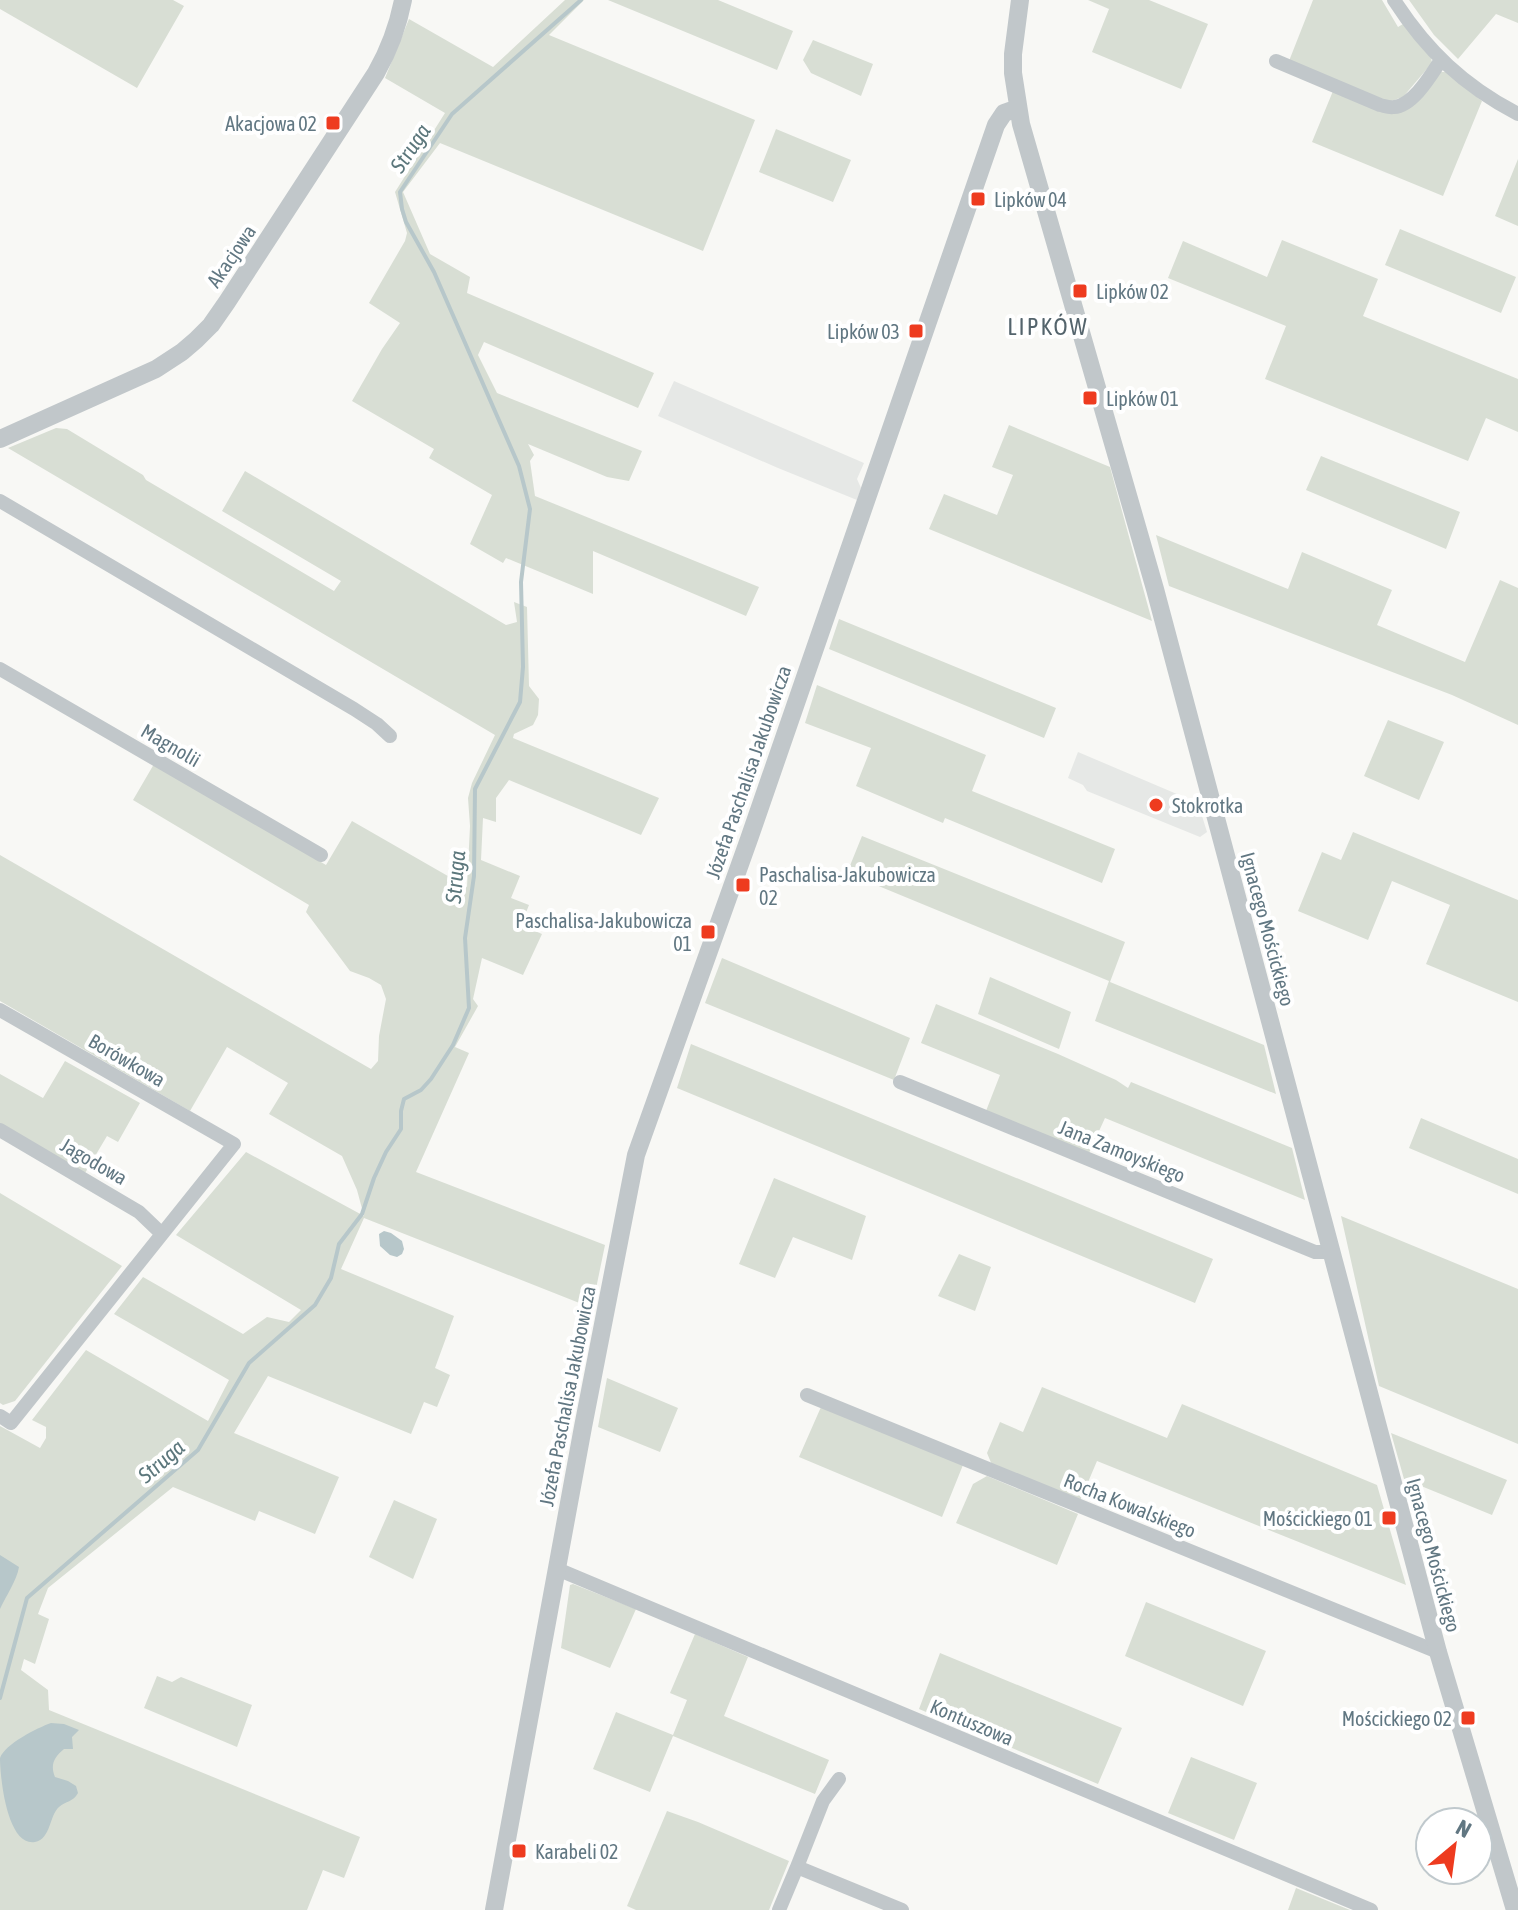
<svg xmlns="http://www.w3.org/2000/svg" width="1518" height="1910" font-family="'Asap Condensed',sans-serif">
	<rect width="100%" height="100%" fill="#f8f8f5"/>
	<path fill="#e6e8e6" d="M 674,381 L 864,463 L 857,479 L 861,488 L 857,500 L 778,468 L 658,416 Z
		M 1078,752 L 1198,803 L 1207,832 L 1200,837 L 1087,791 L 1083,785 L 1068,778 Z"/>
	<path fill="#d8ded4" d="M 0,0 L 173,0 L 184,6 L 137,88 L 0,9 Z
		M 565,0 L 584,0 L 549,35 L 755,120 L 703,251 L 440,143 L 403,192 L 430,254 L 470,277 L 467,293 L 654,373 L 638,408 L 484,342 L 478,355 L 497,393 L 642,451 L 629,481 L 607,477 L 528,444 L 534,455 L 530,461 L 535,496 L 759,587 L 746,616 L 593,551 L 593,594 L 506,558 L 503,563 L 470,544 L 492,495 L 429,458 L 434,449 L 352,401 L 382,349 L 400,323 L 369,303 L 405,241 L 407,233 L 395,192 L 445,113 L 385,78 L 409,19 L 493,67 Z
		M 608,0 L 718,0 L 793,31 L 777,70 Z
		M 1088,0 L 1149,0 L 1208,24 L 1181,89 L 1092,52 L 1109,9 Z
		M 1313,0 L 1382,0 L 1398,27 L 1403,24 L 1431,57 L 1432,63 L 1403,97 L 1388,102 L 1289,61 Z
		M 1409,0 L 1518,0 L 1518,23 L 1496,14 L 1458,59 L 1434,35 Z
		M 813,40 L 873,64 L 861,96 L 811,73 L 803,60 Z
		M 1440,72 L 1446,72 L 1482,101 L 1443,196 L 1312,142 L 1333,91 L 1392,112 Z
		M 776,129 L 851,160 L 833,202 L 759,172 Z
		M 1518,159 L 1518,226 L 1495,216 Z
		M 1400,229 L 1516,277 L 1501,313 L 1385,265 Z
		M 1282,240 L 1378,279 L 1363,316 L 1518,379 L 1518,432 L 1486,418 L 1468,461 L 1265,379 L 1286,326 L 1168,278 L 1183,241 L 1267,277 Z
		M 1009,425 L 1110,467 L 1152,621 L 929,529 L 944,494 L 997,515 L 1013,475 L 992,467 Z
		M 56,428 L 67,429 L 143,475 L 146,480 L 334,591 L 341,581 L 222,511 L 245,471 L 506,625 L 517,622 L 514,602 L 527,607 L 529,686 L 539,699 L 538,715 L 533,725 L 514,734 L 513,738 L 659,798 L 641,835 L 509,780 L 496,798 L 496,822 L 483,818 L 481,860 L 520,876 L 511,898 L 529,905 L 521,925 L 542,934 L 523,975 L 482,958 L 473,999 L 478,1006 L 455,1047 L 469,1053 L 416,1172 L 605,1245 L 592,1308 L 364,1218 L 341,1269 L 454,1316 L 435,1368 L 450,1375 L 437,1407 L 424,1402 L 411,1434 L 268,1376 L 234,1433 L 339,1477 L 315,1534 L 259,1511 L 255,1521 L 173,1487 L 48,1588 L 38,1614 L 49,1619 L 35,1664 L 24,1659 L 21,1670 L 48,1690 L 49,1710 L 360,1837 L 344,1878 L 323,1870 L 307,1910 L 0,1910 L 0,1426 L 40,1448 L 46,1438 L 46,1427 L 32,1420 L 86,1350 L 208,1421 L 229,1380 L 114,1314 L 143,1277 L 243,1334 L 267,1317 L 289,1322 L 301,1310 L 176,1235 L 246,1152 L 364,1216 L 357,1190 L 342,1156 L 269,1114 L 288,1083 L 227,1047 L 190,1111 L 0,1001 L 0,855 L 371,1069 L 378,1061 L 379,1036 L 386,999 L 381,985 L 369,978 L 350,971 L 306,912 L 309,905 L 133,800 L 154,764 L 326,865 L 352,821 L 467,887 L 470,826 L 468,798 L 472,783 L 495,735 L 8,448 Z
		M 1321,456 L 1460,512 L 1446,549 L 1306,490 Z
		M 1156,535 L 1288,589 L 1302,552 L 1392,590 L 1377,625 L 1465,662 L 1500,580 L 1518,588 L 1518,725 L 1452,695 L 1169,586 Z
		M 839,619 L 1056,708 L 1044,738 L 829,649 Z
		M 817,685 L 986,755 L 972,791 L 1115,849 L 1102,883 L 945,818 L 943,823 L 856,786 L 871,748 L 805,723 Z
		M 1388,720 L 1444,742 L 1419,800 L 1364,776 Z
		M 1353,832 L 1518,900 L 1518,1002 L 1426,964 L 1450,905 L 1392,881 L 1368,940 L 1298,911 L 1322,852 L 1341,860 Z
		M 862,836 L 1125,942 L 1110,982 L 1264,1045 L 1276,1094 L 1095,1021 L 1109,981 L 847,873 Z
		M 722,958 L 910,1038 L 894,1080 L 705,1003 Z
		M 990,977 L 1071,1012 L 1059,1049 L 978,1014 Z
		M 936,1004 L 1058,1054 L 1116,1080 L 1128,1088 L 1131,1082 L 1292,1148 L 1305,1200 L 1105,1118 L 1089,1153 L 986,1111 L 1000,1075 L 921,1043 Z
		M 691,1044 L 1213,1259 L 1195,1303 L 677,1088 Z
		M 65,1061 L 140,1103 L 118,1142 L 107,1136 L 85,1173 L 0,1124 L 0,1074 L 43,1098 Z
		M 1421,1118 L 1518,1159 L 1518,1194 L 1409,1148 Z
		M 774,1178 L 866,1216 L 852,1260 L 793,1237 L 775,1278 L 739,1264 Z
		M 0,1193 L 122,1266 L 15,1401 L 3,1405 L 0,1403 Z
		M 1341,1216 L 1518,1289 L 1518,1444 L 1379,1386 Z
		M 959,1254 L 991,1267 L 975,1311 L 938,1296 Z
		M 607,1378 L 678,1408 L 660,1452 L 598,1427 Z
		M 1042,1387 L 1167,1438 L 1182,1404 L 1377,1485 L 1406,1585 L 1097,1461 L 1080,1501 L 992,1465 L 987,1453 L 1000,1422 L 1023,1432 Z
		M 821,1407 L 963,1465 L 942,1517 L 799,1457 Z
		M 1391,1433 L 1507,1480 L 1492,1515 L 1404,1479 Z
		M 987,1476 L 1078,1514 L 1057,1565 L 956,1523 L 973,1484 Z
		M 394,1500 L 437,1519 L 413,1579 L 369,1557 Z
		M 573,1584 L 636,1609 L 610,1668 L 561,1648 L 570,1585 Z
		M 1146,1602 L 1266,1651 L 1243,1706 L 1125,1656 Z
		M 695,1634 L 748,1657 L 724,1716 L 829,1760 L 815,1794 L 673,1736 L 650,1792 L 593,1769 L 616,1712 L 673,1735 L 687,1700 L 670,1693 Z
		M 940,1653 L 1122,1728 L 1098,1784 L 919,1709 Z
		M 157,1676 L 172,1682 L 181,1677 L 252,1705 L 237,1747 L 144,1708 Z
		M 1191,1757 L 1257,1783 L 1234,1840 L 1168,1813 Z
		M 667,1811 L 698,1822 L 789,1861 L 769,1910 L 636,1910 L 627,1906 Z
		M 1296,1888 L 1350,1910 L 1288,1910 Z"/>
	<path fill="#b7c7ca" d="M 384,1231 L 391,1233 L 402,1241 L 404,1249 L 402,1254 L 397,1257 L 390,1255 L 380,1246 L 379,1234 Z
		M 0,1555 L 19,1567 C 17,1580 6,1596 0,1609 Z
		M 51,1723 L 64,1724 L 79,1730 L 72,1737 L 73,1749 L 64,1749 C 54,1757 50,1765 55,1777 L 68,1781 L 76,1786 L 78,1793 C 73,1802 66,1801 59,1807 C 49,1816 51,1839 35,1842 C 7,1847 0,1777 0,1758 C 5,1744 37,1728 51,1723 Z"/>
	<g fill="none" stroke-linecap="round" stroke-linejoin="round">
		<path stroke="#b7c7ca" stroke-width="4" d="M 0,1698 L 27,1598 L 198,1450 L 249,1363 L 315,1305 L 331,1278 L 339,1244 L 362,1214 L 374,1178 L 386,1152 L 401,1129 L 401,1111 L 404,1099 L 421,1090 L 431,1079 L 453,1045 L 469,1008 L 465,938 L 474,876 L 475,789 L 520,702 L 523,667 L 521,582 L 530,509 L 519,466 L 434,272 L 406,222 L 402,209 L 400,192 L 452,114 L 581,0"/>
		<path stroke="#c1c7ca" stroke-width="14" d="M 1394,0 C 1427,51 1464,86 1518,114
			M 1276,61 L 1380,105 C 1385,106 1389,108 1394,107 C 1413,106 1431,75 1441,60
			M 0,501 L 354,709 L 377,724 L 390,736
			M 0,669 L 321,855
			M 0,1010 L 234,1144 L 11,1423 L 0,1416
			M 900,1082 L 1315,1252 L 1331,1252
			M 0,1130 L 139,1212 L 162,1234
			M 807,1395 L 1438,1652
			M 557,1569 L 1371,1910
			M 797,1867 L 823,1801 L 839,1779
			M 779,1910 L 797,1867 L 902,1910"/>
		<path stroke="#c1c7ca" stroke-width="18" d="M 1020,0 L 1013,54 L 1013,73 L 1021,124 L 1155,589 L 1438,1652 L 1515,1910
			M 0,439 L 156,369 L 182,352 L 196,340 L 211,325 L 227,302 L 376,73 C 389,50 398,26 403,0
			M 494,1910 L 583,1427 L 636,1155 L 749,839 L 996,125 L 1004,113 L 1018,108"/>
	</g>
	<g fill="#ee3b1f" stroke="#fff" stroke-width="3">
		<rect x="325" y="115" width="16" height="16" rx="4"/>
		<rect x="970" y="191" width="16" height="16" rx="4"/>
		<rect x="1072" y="283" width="16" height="16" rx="4"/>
		<rect x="908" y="323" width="16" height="16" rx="4"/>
		<rect x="1082" y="390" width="16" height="16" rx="4"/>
		<circle cx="1156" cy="805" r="8"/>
		<rect x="735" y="877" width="16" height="16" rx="4"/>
		<rect x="700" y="924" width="16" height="16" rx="4"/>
		<rect x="1381" y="1510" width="16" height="16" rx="4"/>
		<rect x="1460" y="1710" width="16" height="16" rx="4"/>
		<rect x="511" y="1843" width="16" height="16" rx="4"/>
	</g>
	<g text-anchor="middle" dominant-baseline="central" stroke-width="8" stroke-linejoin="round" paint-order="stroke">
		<g font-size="20" fill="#617782" stroke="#fff" text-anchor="start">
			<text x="317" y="123" text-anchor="end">Akacjowa 02</text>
			<text x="994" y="199">Lipków 04</text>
			<text x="1096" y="291">Lipków 02</text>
			<text x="900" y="331" text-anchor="end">Lipków 03</text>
			<text x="1106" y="398">Lipków 01</text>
			<text x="1172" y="805">Stokrotka</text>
			<text x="759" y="874">Paschalisa-Jakubowicza<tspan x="759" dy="23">02</tspan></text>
			<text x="692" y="920" text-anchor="end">Paschalisa-Jakubowicza<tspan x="692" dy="23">01</tspan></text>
			<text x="1373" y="1518" text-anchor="end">Mościckiego 01</text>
			<text x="1452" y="1718" text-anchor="end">Mościckiego 02</text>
			<text x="535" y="1851">Karabeli 02</text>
		</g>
		<g font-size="20" fill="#617782" stroke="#fff">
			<text transform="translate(231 256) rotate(-56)">Akacjowa</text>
			<text transform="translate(171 745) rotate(30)">Magnolii</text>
			<text transform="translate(748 772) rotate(-71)">Józefa Paschalisa Jakubowicza</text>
			<text transform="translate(1268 929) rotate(75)">Ignacego Mościckiego</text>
			<text transform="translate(127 1060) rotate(30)">Borówkowa</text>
			<text transform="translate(1122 1151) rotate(22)">Jana Zamoyskiego</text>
			<text transform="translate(94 1161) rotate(30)">Jagodowa</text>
			<text transform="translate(567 1396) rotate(-79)">Józefa Paschalisa Jakubowicza</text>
			<text transform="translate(1130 1505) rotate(22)">Rocha Kowalskiego</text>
			<text transform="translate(1434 1555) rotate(75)">Ignacego Mościckiego</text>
			<text transform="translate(972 1722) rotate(23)">Kontuszowa</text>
		</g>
		<g font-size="22" font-style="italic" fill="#5c777c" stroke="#fff">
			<text transform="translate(410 148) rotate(-56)">Struga</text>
			<text transform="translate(455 877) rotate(-85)">Struga</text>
			<text transform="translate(161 1461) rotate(-41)">Struga</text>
		</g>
		<g font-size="24" letter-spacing="2" fill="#54646c" stroke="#fff">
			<text x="1048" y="326">LIPKÓW</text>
		</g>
	</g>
	<g transform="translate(1454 1846) rotate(29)"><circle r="38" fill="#ffffff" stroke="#c0c9cd" stroke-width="2"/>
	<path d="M0-6L14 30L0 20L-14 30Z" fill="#ee3b1f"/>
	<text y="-12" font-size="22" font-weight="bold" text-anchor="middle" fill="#617782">N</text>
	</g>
</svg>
